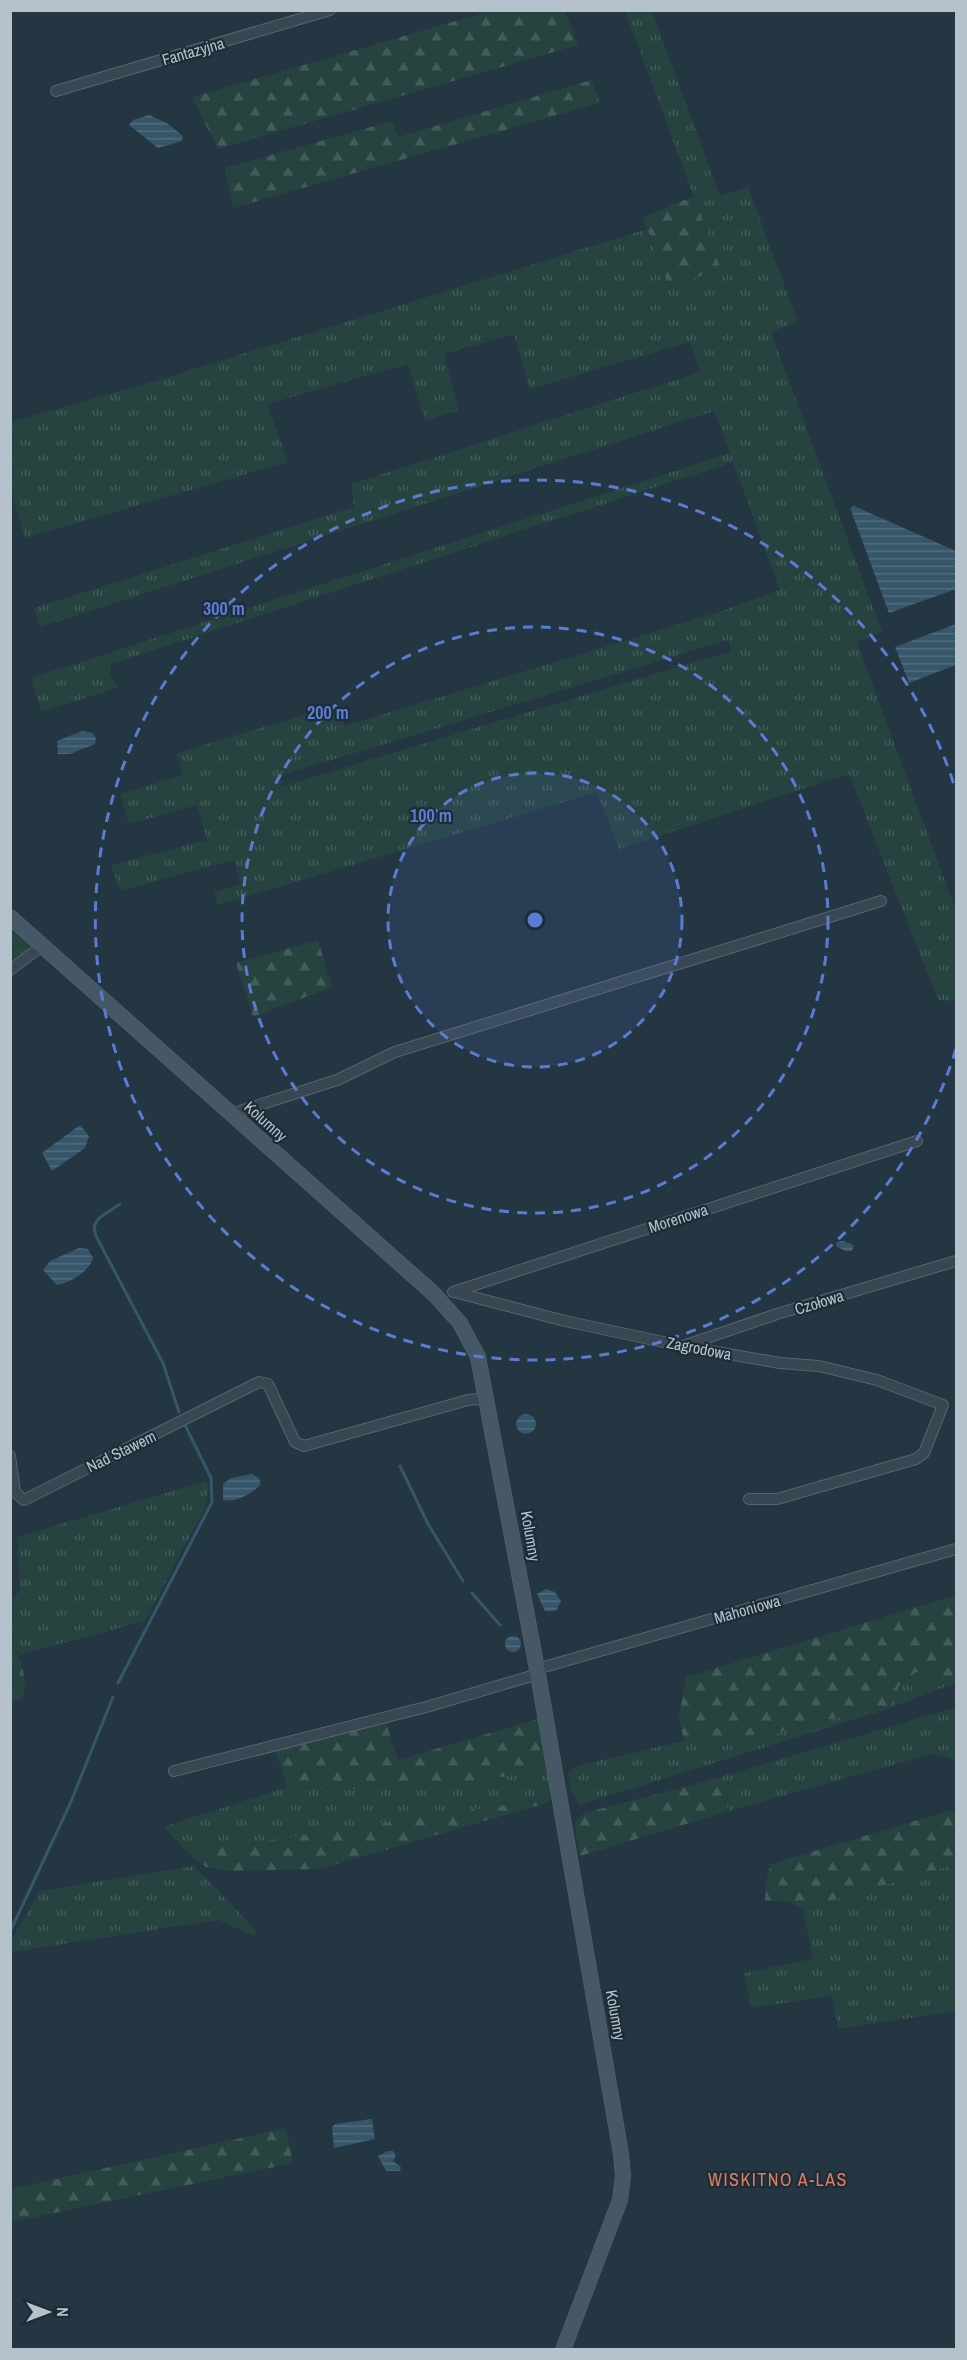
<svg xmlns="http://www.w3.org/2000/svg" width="967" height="2360" font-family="'Archivo Narrow',sans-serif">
	<defs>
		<pattern id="grass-tufts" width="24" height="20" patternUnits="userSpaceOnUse" patternTransform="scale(1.5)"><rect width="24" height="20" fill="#264340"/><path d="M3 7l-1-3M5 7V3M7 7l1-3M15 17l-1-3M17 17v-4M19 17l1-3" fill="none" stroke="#435c5a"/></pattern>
		<pattern id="forest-firs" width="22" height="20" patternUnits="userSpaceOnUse" patternTransform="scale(1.5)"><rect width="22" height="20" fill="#264340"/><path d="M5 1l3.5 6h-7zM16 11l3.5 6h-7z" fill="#435c5a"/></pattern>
		<pattern id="water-rules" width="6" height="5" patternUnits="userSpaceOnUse" patternTransform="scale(1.5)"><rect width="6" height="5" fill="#36566a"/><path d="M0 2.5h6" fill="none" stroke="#516d7e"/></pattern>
	</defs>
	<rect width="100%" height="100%" fill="#233642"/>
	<path fill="url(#grass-tufts)" fill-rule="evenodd" d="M 625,11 L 652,11 L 720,196 L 748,187 L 798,322 L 771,332 L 882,632 L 857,642 L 956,911 L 956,1001 L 938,1000 L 849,774 L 619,849 L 597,792 L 218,905 L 214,892 L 241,884 L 234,860 L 120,891 L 111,865 L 207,840 L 197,805 L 129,824 L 120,794 L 182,775 L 177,753 L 337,705 L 345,726 L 722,611 L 780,590 L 733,462 L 111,664 L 110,676 L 119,687 L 41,712 L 31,678 L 730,453 L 714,411 L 40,627 L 34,608 L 354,507 L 351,484 L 700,372 L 690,342 L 530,389 L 514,334 L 444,354 L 459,410 L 425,421 L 408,364 L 267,404 L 288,462 L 25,538 L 11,492 L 10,422 L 152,382 L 647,229 L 670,290 L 720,267 ZM 728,640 L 731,651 L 283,786 L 279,776 Z
		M 10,929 L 30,946 L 10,967 Z
		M 206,1481 L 209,1488 L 204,1510 L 145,1621 L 19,1655 L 11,1643 L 10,1602 L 20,1590 L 17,1537 Z
		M 916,1672 L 947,1686 L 888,1709 L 579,1805 L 570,1788 L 568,1771 L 580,1765 L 684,1741 L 776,1733 L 807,1723 L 887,1709 L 899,1686 Z
		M 956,1707 L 956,1763 L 949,1757 L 932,1754 L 729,1811 L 719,1787 L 704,1782 Z
		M 533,1770 L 547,1771 L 551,1798 L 547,1803 L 539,1800 L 203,1850 L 193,1858 L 163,1827 L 287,1787 L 358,1789 Z
		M 956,1864 L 956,2011 L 838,2029 L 832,1996 L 751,2008 L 744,1973 L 813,1959 L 803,1909 Z
		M 194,1866 L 254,1928 L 257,1937 L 218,1920 L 11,1952 L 11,1940 L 40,1891 Z"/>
	<path fill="url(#forest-firs)" d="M 494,10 L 565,11 L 578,45 L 218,149 L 192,97 Z
		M 591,80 L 600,103 L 233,208 L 225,168 L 392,121 L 398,137 Z
		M 694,196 L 720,267 L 670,290 L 643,217 Z
		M 318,940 L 332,987 L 253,1017 L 236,963 Z
		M 956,1595 L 956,1685 L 947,1686 L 916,1672 L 899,1686 L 888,1709 L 807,1723 L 776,1733 L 684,1741 L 679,1717 L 686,1677 Z
		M 11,1643 C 21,1660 30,1681 21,1700 L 11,1703 Z
		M 538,1719 L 547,1771 L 420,1787 L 358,1789 L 287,1787 L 275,1749 L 386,1723 L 398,1760 Z
		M 704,1782 L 719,1787 L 729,1811 L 580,1856 L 574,1823 L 584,1813 Z
		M 539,1800 L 547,1803 L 319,1869 L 227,1871 L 206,1867 L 193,1858 L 203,1850 Z
		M 951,1810 L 956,1815 L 956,1864 L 803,1909 L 787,1901 L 765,1901 L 766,1881 L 771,1864 Z
		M 286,2128 L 293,2163 L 11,2222 L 11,2189 Z"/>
	<path fill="url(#water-rules)" d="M 149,115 L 167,123 L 183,136 L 182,141 L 158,148 L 129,125 L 133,120 Z
		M 854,506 L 956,551 L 956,589 L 889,613 L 850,508 Z
		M 956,624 L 956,665 L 909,683 L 895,647 Z
		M 82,731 L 93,733 L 96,738 L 95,744 L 70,754 L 58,754 L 57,741 Z
		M 80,1125 L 89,1136 L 85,1148 L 52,1171 L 42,1153 Z
		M 843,1241 L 854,1245 L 852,1251 L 845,1251 L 836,1246 L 837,1242 Z
		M 79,1248 L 88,1249 L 93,1258 C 90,1271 70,1283 57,1285 L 43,1270 L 50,1261 Z
		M516 1424a10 10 0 1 1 20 0a10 10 0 1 1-20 0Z
		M 252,1474 L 260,1479 L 260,1485 C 251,1494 236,1503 223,1500 L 223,1484 L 231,1478 Z
		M 546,1589 L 555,1592 L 561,1601 L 556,1611 L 545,1611 L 537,1594 Z
		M505 1644a8 8 0 1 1 16 0a8 8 0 1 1-16 0Z
		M 372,2119 L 375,2139 L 334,2148 L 332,2127 L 335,2124 Z
		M 388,2151 L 393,2151 L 396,2155 L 393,2161 L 401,2167 L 400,2171 L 386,2171 L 378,2156 Z"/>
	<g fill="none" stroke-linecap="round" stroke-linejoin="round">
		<path stroke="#36566a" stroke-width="3" d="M 120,1204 L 99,1218 L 94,1226 L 96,1236 L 163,1363 L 179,1412
			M 400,1466 L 428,1524 L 463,1581
			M 472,1593 L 500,1625
			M 118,1683 L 212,1502 L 211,1478 L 185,1425
			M 10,1932 L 70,1804 L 113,1697"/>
		<defs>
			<path id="street" d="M 56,91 L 330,10
				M 10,970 L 42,946
				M 231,1114 L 337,1080 L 395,1052 L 881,901
				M 453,1292 L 917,1141
				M 454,1292 L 565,1321 L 682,1346 L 780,1363 L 819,1366 L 877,1380 L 943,1405 L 924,1453 L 916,1459 L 777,1499 L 749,1499
				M 686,1345 L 777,1314 L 956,1261
				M 10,1456 L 15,1492 L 24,1500 L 259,1382 L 268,1384 L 295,1442 L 304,1446 L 468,1400 L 488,1398
				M 537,1669 L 956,1549
				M 174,1771 L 430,1706 L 538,1674"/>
			<path id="secondary" d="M 10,917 L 434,1294 L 460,1323 L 478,1357 L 538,1674 L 621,2154 L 623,2176 L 620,2200 L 563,2350"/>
		</defs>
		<use href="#street" stroke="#56656f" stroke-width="12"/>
		<use href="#secondary" stroke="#56656f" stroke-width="16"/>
		<use href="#street" stroke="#384751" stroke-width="10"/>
		<use href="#secondary" stroke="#465765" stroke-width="15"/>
	</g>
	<circle cx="535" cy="920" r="147" fill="#5a7cd3" fill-opacity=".12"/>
	<g fill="none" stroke="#5a7cd3" stroke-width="3" stroke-dasharray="10 8">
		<circle cx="535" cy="920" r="147"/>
		<circle cx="535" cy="920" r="293"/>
		<path d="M956 1049A440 440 0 1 1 956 791"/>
	</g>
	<g text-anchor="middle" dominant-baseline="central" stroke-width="4.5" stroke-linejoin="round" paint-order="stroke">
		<g font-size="16" fill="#b5c2cc" stroke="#1d2c37">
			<text transform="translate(193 51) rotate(-16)">Fantazyjna</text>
			<text transform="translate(266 1121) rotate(42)">Kolumny</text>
			<text transform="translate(678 1218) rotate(-18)">Morenowa</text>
			<text transform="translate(819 1302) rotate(-17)">Czołowa</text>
			<text transform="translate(699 1348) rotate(11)">Zagrodowa</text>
			<text transform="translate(121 1451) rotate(-26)">Nad Stawem</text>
			<text transform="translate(531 1536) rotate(80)">Kolumny</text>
			<text transform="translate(747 1609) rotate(-16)">Mahoniowa</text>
			<text transform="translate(616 2015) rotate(80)">Kolumny</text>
		</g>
		<g font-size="18" letter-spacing="1.5" fill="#dd7d5e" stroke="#1d2c37">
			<text x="778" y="2179">WISKITNO A-LAS</text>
		</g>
	</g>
	<circle cx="535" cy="920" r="9" fill="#5a7cd3" stroke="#1d2c37" stroke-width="3"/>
	<g font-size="18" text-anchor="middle" font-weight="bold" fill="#5a7cd3" stroke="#1d2c37" stroke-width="4.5" stroke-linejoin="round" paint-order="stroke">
		<text x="224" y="615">300 m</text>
		<text x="328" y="719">200 m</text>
		<text x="431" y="822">100 m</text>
	</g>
	<rect width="967" height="2360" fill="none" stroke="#b5c2cc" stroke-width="24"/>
	<g transform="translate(48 2312) rotate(90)" stroke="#1d2c37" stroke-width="4.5" paint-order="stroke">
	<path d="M0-4.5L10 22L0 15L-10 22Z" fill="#b5c2cc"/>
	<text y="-9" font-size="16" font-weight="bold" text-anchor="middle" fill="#b5c2cc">N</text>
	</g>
</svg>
